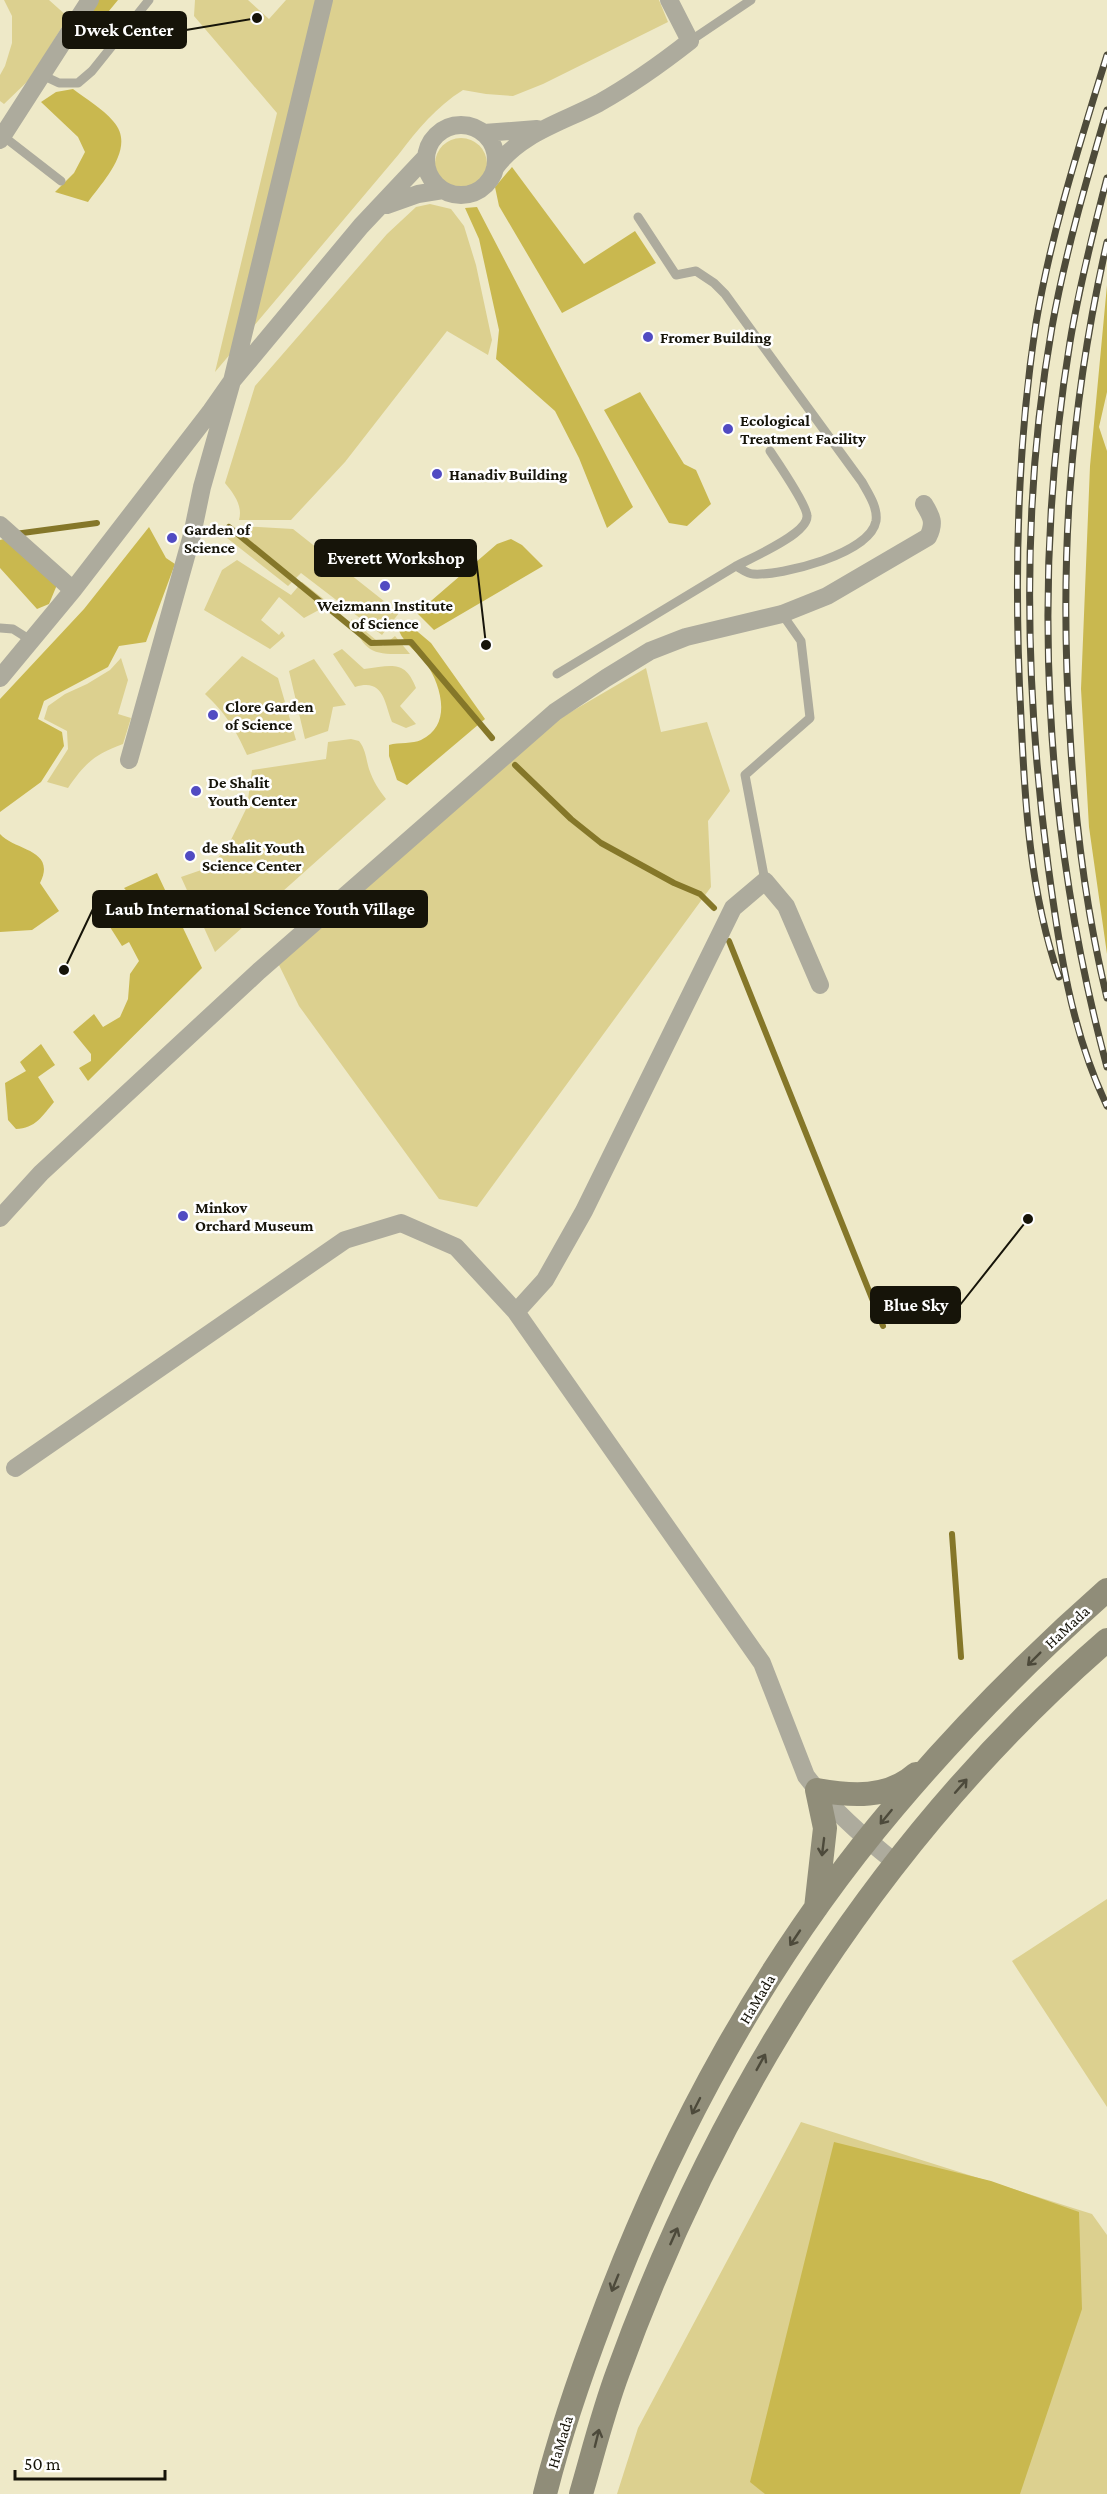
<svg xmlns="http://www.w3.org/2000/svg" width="1107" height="2494" font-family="'Crimson Pro',serif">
	<rect width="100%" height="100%" fill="#eee9c8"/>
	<path fill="#dcd08f" d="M 4,0 L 49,0 L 68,17 L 30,79 L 4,104 L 0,101 L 0,75 L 5,66 L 12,43 L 12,16 Z
		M 195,0 L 248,0 L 269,19 L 286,0 L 659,0 L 668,22 L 543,84 L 513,96 L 486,94 L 463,90 C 436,107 418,129 399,154 L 215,372 L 277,113 L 194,16 Z
		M435 164a26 26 0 1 1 52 0a26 26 0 1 1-52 0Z
		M 430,204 L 451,209 L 464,226 L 476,265 L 492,340 L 488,355 L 447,331 L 345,462 L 291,520 L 239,520 C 243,506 234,494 225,483 L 255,386 L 387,234 L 416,207 Z
		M 240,526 L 293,529 L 399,613 L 382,635 L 301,573 L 288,586 L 227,538 Z
		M 237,560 L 291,595 L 302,582 L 330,604 L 304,618 L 279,597 L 261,620 L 279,635 L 282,631 L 285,636 L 270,649 L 204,610 L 222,570 Z
		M 351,619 L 383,646 L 395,636 L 410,654 C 374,654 366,656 351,619 Z
		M 342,649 L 364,669 C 391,666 405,659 416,688 L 400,706 L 416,724 L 406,728 L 392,722 C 384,702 384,678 355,687 L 333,654 Z
		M 242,656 L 278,678 L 296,740 L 247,755 C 235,728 226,714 205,694 Z
		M 121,658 L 128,680 L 118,714 L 131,718 L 123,744 C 95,754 85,763 68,788 L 47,782 L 68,749 L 67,731 L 44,719 L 48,706 L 65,694 L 87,684 L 110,670 Z
		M 314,659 L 346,705 L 333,707 L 328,731 L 305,739 L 289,671 Z
		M 646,668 L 661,732 L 707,722 L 730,791 L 708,821 L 711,887 L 477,1207 L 439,1199 L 299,1006 L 277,961 L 557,720 Z
		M 351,739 L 359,741 C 366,750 366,759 369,769 C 373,781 379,790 386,799 L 215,952 L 181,877 L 210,867 L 228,846 L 247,807 L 252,770 L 326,759 L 328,742 Z
		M 1107,1899 L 1107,2107 L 1012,1961 Z
		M 801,2122 L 1092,2214 L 1107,2235 L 1107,2494 L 617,2494 L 638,2428 Z"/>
	<path fill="#c9b84f" d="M 86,0 L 118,0 L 85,40 L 69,27 Z
		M 73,89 C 86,99 103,109 113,121 C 137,147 103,181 88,202 L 55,192 L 74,173 L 85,152 L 78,137 L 41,102 L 56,92 Z
		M 512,167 L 584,264 L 635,231 L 656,263 L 562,313 L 499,206 L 495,187 Z
		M 477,207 L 633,507 L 607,528 L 579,458 L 555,411 L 496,359 L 499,330 L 479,239 L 465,208 Z
		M 1107,285 L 1107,392 L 1099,427 L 1107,451 L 1107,954 L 1089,827 L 1081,689 L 1090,466 Z
		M 640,392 L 684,464 L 696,470 L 711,504 L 687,526 L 669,523 L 604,410 Z
		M 149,527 L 166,558 L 175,564 L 146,642 L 119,646 L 108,667 L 44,701 L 38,719 L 62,732 L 64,746 L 41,782 L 0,812 L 0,699 L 84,609 Z
		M 11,537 L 59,580 L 49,604 L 37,609 L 0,568 L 0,540 Z
		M 511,539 L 522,545 L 543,566 L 434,630 L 417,613 L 497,544 Z
		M 405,621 L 431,643 L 485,719 L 407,785 L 397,780 L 389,756 L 389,745 C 399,742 413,744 421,740 C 453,725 441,685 426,663 C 418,652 405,645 399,631 Z
		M 0,834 C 15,851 57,849 40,883 L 59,911 L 32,930 L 0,932 Z
		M 157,873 L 202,968 L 88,1081 L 79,1068 L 91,1061 L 91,1054 L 73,1032 L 94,1014 L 103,1027 L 120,1017 L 128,999 L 130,974 L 139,961 L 129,942 L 122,946 L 103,916 L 132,897 L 124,888 Z
		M 41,1044 L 55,1065 L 38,1077 L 54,1102 C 43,1115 35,1129 16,1129 L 8,1120 L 5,1083 L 26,1071 L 20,1062 Z
		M 834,2142 L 991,2181 L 1079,2212 L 1082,2309 L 1020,2494 L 765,2494 L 750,2482 Z"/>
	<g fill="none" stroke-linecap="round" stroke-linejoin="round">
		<path stroke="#857729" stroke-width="6" d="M 229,527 L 371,643 L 411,642 L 492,738
			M 15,534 L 97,523
			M 515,765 L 571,819 L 601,843 L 674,883 L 700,894 L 714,908
			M 729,941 L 883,1326
			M 952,1534 L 961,1657"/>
		<path stroke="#adab9d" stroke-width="9" d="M 690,41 L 751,0
			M 42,75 L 59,83 L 78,83 L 92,71 L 149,0
			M 3,136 L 61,181
			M 736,566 C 751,558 808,534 807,516 C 807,505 778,463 770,451
			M 0,628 L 13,629 L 32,641
			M 557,674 L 736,566 C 742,569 747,574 753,574 C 781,576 870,554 876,521 C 878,507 868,493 862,482 L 725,294 L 714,283 L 696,271 L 676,275 L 638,217
			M 765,881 L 745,775 L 810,718 L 801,641 L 782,614"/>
		<path stroke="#adab9d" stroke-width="18" d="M426 160a35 35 0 1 1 70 0a35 35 0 1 1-70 0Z
			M 484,133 L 537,129
			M 0,140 L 90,0
			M 495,168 C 520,133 563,122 599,103 C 631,85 662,63 690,41 L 669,0
			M 387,205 L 418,194 L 443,190
			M 0,525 L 73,590
			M 0,678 L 73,590 L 211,411 L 232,381 L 361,226 L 425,158
			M 129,760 L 192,535 L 202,487 L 232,381 L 324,0
			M 0,1218 L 41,1173 L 259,971 L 555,712 L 606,678 L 650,651 L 686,637 L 782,614 L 827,596 L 928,537 C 935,523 932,517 924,504
			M 516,1312 L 545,1280 L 584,1211 L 733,908 L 765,881 L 786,906 L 820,985
			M 15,1468 L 345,1240 L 401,1223 L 456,1247 L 516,1312 L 762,1663 L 806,1776 C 831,1809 863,1837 896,1863"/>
		<path stroke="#908d79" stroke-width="24" d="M 816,1908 L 825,1828 L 817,1790 C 851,1796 888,1799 916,1774
			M 545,2494 C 560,2434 580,2376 602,2318 C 670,2135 767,1957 894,1807 C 959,1730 1031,1657 1107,1590
			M 581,2494 C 593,2453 603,2412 618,2372 C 719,2093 882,1835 1107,1640"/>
		<defs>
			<path id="rail" d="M 1107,110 C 1086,182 1065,254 1052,327 C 1021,503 1025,689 1048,865 C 1059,947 1071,1031 1107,1106
				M 1107,178 C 1093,232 1079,287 1070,342 C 1031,581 1044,834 1107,1067
				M 1107,242 C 1069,410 1059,563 1070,734 C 1075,823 1086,911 1107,998
				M 1059,977 C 1030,892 1025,806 1021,718 C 1014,586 1016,454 1036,323 C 1051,233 1080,143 1107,55"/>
		</defs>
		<use href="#rail" stroke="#4e4b3a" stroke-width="7"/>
		<use href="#rail" stroke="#fff" stroke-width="4.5" stroke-dasharray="14" stroke-linecap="butt"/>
	</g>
	<defs><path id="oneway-shaft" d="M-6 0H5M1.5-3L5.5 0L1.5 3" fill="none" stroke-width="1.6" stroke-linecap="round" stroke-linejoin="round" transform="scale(1.5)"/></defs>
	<g stroke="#4d4a3b">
		<use href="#oneway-shaft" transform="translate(1034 1659) rotate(135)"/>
		<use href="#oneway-shaft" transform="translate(961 1786) rotate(-49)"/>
		<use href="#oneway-shaft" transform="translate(886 1817) rotate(129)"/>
		<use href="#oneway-shaft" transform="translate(823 1847) rotate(97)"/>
		<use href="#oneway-shaft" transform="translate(795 1938) rotate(124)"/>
		<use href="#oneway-shaft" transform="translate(761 2062) rotate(-61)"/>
		<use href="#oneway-shaft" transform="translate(696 2106) rotate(117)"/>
		<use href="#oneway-shaft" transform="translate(674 2236) rotate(-66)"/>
		<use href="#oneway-shaft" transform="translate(615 2283) rotate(112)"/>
		<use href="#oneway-shaft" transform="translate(597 2438) rotate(-76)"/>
	</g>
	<g fill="#514bc2" stroke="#fff" stroke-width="2">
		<circle cx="648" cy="337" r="6"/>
		<circle cx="728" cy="429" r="6"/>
		<circle cx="437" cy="474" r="6"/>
		<circle cx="172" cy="538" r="6"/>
		<circle cx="385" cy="586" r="6"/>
		<circle cx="213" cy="715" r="6"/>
		<circle cx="196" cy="791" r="6"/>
		<circle cx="190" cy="856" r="6"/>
		<circle cx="183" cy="1216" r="6"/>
	</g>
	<g text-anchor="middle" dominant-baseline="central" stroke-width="5" stroke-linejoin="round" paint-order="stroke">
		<g font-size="16" font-weight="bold" fill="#161409" stroke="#fff" text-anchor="start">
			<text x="660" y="337">Fromer Building</text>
			<text x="740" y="420">Ecological<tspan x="740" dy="18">Treatment Facility</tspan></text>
			<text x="449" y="474">Hanadiv Building</text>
			<text x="184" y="529">Garden of<tspan x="184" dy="18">Science</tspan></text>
			<text x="385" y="605" text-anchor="middle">Weizmann Institute<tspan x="385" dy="18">of Science</tspan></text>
			<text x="225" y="706">Clore Garden<tspan x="225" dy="18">of Science</tspan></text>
			<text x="208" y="782">De Shalit<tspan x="208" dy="18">Youth Center</tspan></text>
			<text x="202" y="847">de Shalit Youth<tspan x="202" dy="18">Science Center</tspan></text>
			<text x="195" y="1207">Minkov<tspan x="195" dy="18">Orchard Museum</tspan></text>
		</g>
		<g font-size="16" fill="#161409" stroke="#fff">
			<text transform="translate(1067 1627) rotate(-43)">HaMada</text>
			<text transform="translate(757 1999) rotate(-59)">HaMada</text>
			<text transform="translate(560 2442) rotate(-73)">HaMada</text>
		</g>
	</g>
	<path fill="none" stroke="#161409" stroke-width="2" d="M257 18L186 30M486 645L476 558M64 970L93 909M1028 1219L960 1305"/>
	<g fill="#161409" stroke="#fff" stroke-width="2">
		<circle cx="257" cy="18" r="6"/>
		<circle cx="486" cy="645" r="6"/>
		<circle cx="64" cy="970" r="6"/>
		<circle cx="1028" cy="1219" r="6"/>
	</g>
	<g fill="#161409" stroke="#161409" stroke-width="2">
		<rect x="63" y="12" width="123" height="36" rx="6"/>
		<rect x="315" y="540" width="161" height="36" rx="6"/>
		<rect x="93" y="891" width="334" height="36" rx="6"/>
		<rect x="871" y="1287" width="89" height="36" rx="6"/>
	</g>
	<g font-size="18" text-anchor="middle" font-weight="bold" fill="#fff">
		<text x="124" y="36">Dwek Center</text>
		<text x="396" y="564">Everett Workshop</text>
		<text x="260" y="915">Laub International Science Youth Village</text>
		<text x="916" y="1311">Blue Sky</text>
	</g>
	<path d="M15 2470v9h150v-9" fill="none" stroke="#161409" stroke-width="3"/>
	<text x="24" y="2470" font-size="18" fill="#161409" stroke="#ffffff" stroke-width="4.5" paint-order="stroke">50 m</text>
</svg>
